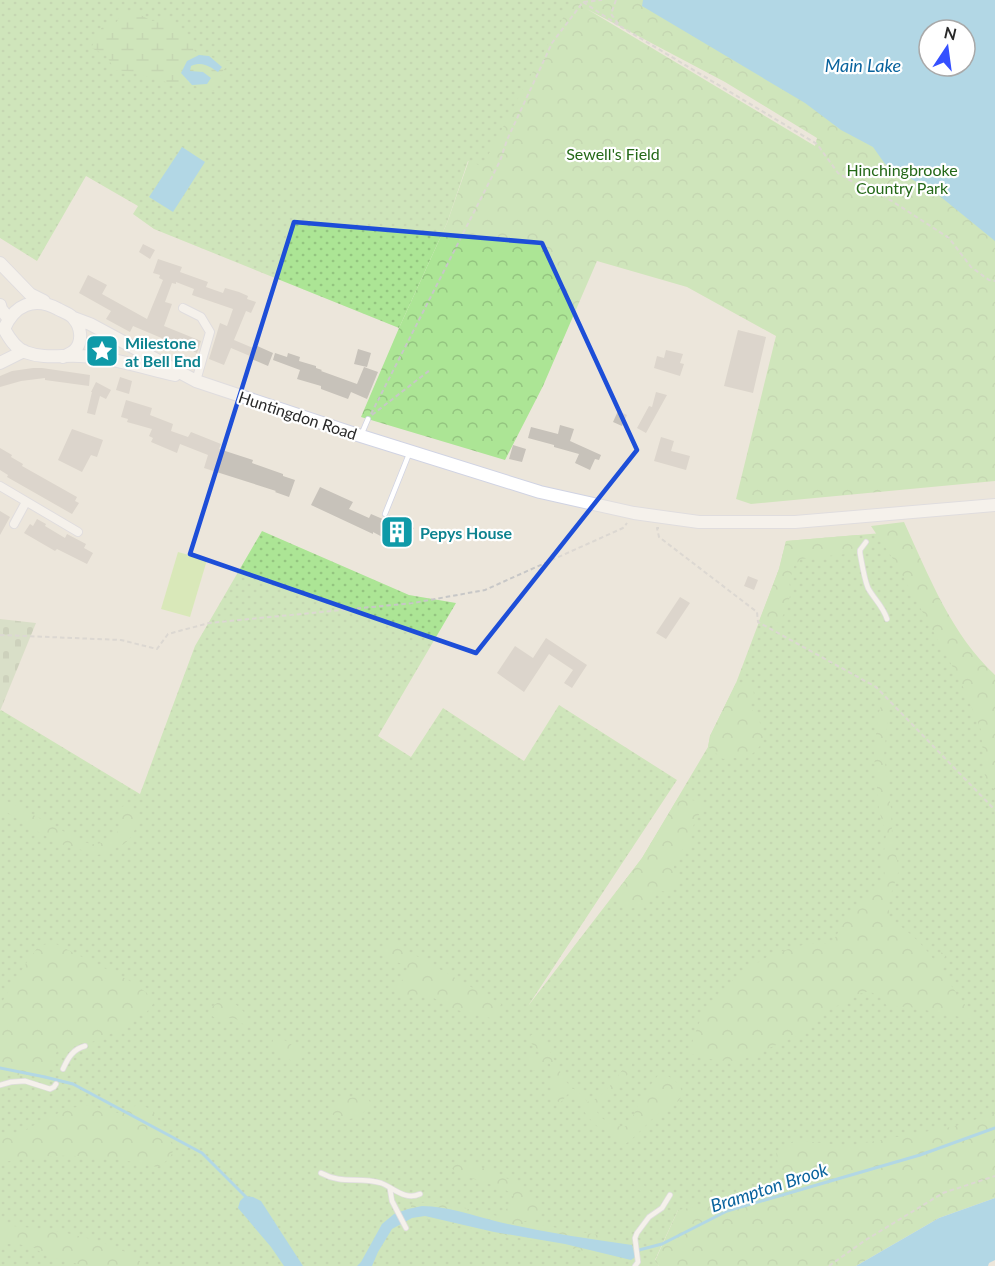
<svg xmlns="http://www.w3.org/2000/svg" width="995" height="1266" font-family="Lato,sans-serif">
	<defs>
		<pattern id="grass-dots" width="8" height="8" patternUnits="userSpaceOnUse" patternTransform="scale(1.5)"><rect width="8" height="8" fill="#ace595"/><path d="M2 2h.1M6 6h.1" fill="none" stroke="#94c480" stroke-width="1.8" stroke-linecap="round"/></pattern>
		<pattern id="forest-crowns" width="20" height="18" patternUnits="userSpaceOnUse" patternTransform="scale(1.5)"><rect width="20" height="18" fill="#ace595"/><path d="M2 6a3 3 0 1 1 6 0M12 15a3 3 0 1 1 6 0" fill="none" stroke="#94c480"/></pattern>
		<pattern id="wetland-marsh" width="20" height="14" patternUnits="userSpaceOnUse" patternTransform="scale(1.5)"><rect width="20" height="14" fill="#ace595"/><path d="M1 5h8M5 5V1M11 12h8M15 12V8" fill="none" stroke="#94c480"/></pattern>
		<pattern id="cemetery-stones" width="16" height="16" patternUnits="userSpaceOnUse" patternTransform="scale(1.5)"><rect width="16" height="16" fill="#c2d7b1"/><path d="M2 7V4a2 2 0 0 1 4 0v3zM10 15v-3a2 2 0 0 1 4 0v3z" fill="#a7b998"/></pattern>
	</defs>
	<rect width="100%" height="100%" fill="#ece6db"/>
	<path fill="url(#grass-dots)" d="M 0,0 L 574,0 L 482,168 L 468,161 L 447,223 L 399,328 L 154,229 L 133,214 L 138,206 L 86,176 L 37,261 L 0,238 Z
		M 262,531 L 409,595 L 456,603 L 378,736 L 411,757 L 443,708 L 524,761 L 559,705 L 677,780 L 528,1006 L 642,858 L 708,747 L 710,736 L 736,683 L 779,569 L 786,541 L 894,532 L 995,707 L 995,1132 L 743,1219 L 678,1210 L 655,1260 L 659,1266 L 0,1266 L 0,711 L 1,710 L 140,794 L 195,646 Z"/>
	<path fill="url(#forest-crowns)" fill-rule="evenodd" d="M 573,0 L 995,0 L 995,481 L 751,504 L 736,499 L 776,336 L 687,287 L 597,261 L 543,386 L 505,460 L 361,417 L 399,328 L 447,223 L 469,160 L 482,167 L 523,89 ZM 587,9 L 725,82 L 817,138 L 815,146 ZM 929,30 L 965,30 L 965,66 L 929,66 Z
		M 904,522 C 929,576 951,634 995,675 L 995,791 L 985,777 L 981,730 L 961,682 L 895,562 L 871,526 Z
		M 857,535 L 858,544 L 846,554 L 801,559 L 794,566 L 789,582 L 791,591 L 789,600 L 785,612 L 779,622 L 765,625 L 759,621 L 779,569 L 786,541 Z
		M 736,683 L 749,685 L 754,693 L 749,706 C 767,729 771,745 742,760 L 732,757 L 723,759 L 708,747 L 710,736 Z
		M 885,691 L 889,706 L 884,755 L 891,809 L 892,835 L 899,870 L 889,900 L 889,918 C 909,932 920,941 935,961 L 942,952 L 945,956 L 941,968 L 950,984 L 976,1020 L 910,1007 L 887,1006 L 880,997 L 869,991 L 856,995 L 845,1003 L 826,1010 L 815,1024 L 801,1034 L 742,1060 L 730,1061 L 714,1060 L 689,1053 C 693,1040 697,1026 703,1014 C 715,991 754,961 777,953 C 788,949 802,944 813,944 C 820,944 825,944 832,943 L 843,924 L 885,877 L 883,860 L 886,834 L 879,810 L 874,755 L 878,716 Z
		M 0,798 C 22,808 42,820 63,831 C 72,836 84,844 94,844 C 105,844 117,837 120,826 C 121,820 120,813 121,807 L 127,805 L 139,816 C 137,826 132,840 122,845 C 115,849 110,848 106,854 L 94,855 L 82,850 L 68,847 L 40,833 L 0,808 Z
		M 678,798 L 698,801 L 703,807 L 690,832 L 689,845 C 678,851 676,858 673,870 L 678,880 L 667,892 C 655,889 650,897 641,904 C 637,907 632,908 627,910 L 615,894 L 642,858 Z
		M 390,941 L 501,1004 L 497,1017 L 490,1018 L 453,1009 L 432,997 L 420,994 L 406,997 L 399,993 L 396,987 C 401,981 408,976 407,968 C 403,964 398,961 392,963 L 387,961 L 384,949 Z
		M 52,942 L 130,981 L 147,993 L 153,1004 L 146,1013 L 136,1017 L 123,1028 L 92,1042 L 57,1051 C 55,1056 53,1063 48,1068 C 38,1076 12,1076 0,1075 L 0,1005 L 27,962 L 38,947 Z
		M 227,1000 C 238,1005 250,1013 247,1027 L 236,1019 L 228,1018 L 218,1020 L 208,1013 C 211,1004 219,1002 227,1000 Z
		M 533,1034 C 550,1041 557,1072 569,1085 C 576,1092 582,1093 587,1102 C 605,1099 618,1073 630,1061 L 632,1064 L 629,1073 L 600,1105 L 597,1112 C 605,1123 615,1128 628,1126 L 645,1092 L 659,1074 L 668,1076 L 680,1085 C 681,1090 683,1094 680,1099 C 676,1105 670,1106 664,1110 C 650,1118 638,1136 624,1145 L 619,1143 L 614,1135 L 597,1126 L 587,1116 L 574,1095 L 568,1094 L 560,1103 L 549,1096 L 549,1093 L 554,1088 L 552,1084 L 557,1076 L 553,1072 L 549,1062 L 541,1066 L 535,1071 L 529,1068 L 529,1057 L 539,1056 L 539,1051 L 529,1041 L 530,1036 Z
		M 274,1038 C 286,1037 296,1048 303,1057 L 295,1064 C 288,1057 276,1051 272,1043 Z
		M 358,1097 L 368,1099 L 372,1105 C 360,1117 346,1126 331,1113 C 336,1100 345,1098 358,1097 Z
		M 89,1105 L 118,1113 C 131,1105 146,1101 156,1116 C 160,1121 161,1127 165,1133 C 168,1138 173,1144 173,1150 C 172,1158 164,1163 157,1167 C 106,1155 52,1151 0,1163 L 0,1138 L 22,1131 L 37,1124 L 45,1115 L 57,1114 L 63,1108 L 81,1107 Z
		M 995,1113 L 995,1198 L 939,1218 L 856,1266 L 659,1266 L 655,1261 L 678,1210 L 711,1204 L 727,1211 L 734,1200 L 784,1180 L 778,1164 L 776,1152 L 795,1140 L 848,1146 L 956,1126 Z
		M 450,1163 L 473,1164 L 513,1181 L 527,1190 L 541,1205 L 537,1216 L 523,1222 L 604,1236 L 614,1239 L 618,1250 L 615,1259 L 611,1262 L 584,1251 L 421,1218 L 411,1211 L 411,1204 L 428,1202 L 438,1203 L 474,1210 L 512,1220 L 503,1216 L 502,1211 L 508,1208 L 514,1202 L 513,1194 L 500,1187 L 461,1175 L 445,1164 Z
		M 634,1176 L 651,1192 L 651,1197 C 643,1195 633,1186 631,1178 Z
		M 0,1225 C 40,1228 82,1233 119,1249 C 129,1253 138,1260 147,1266 L 82,1265 L 47,1256 L 34,1248 L 18,1244 L 0,1244 Z"/>
	<path fill="url(#wetland-marsh)" d="M 123,11 L 135,12 L 152,21 L 170,19 L 180,31 L 196,42 L 193,49 L 199,55 L 231,61 L 222,72 L 214,91 L 192,85 L 169,83 L 133,72 L 115,70 L 106,55 L 91,48 L 103,25 L 116,23 Z"/>
	<path fill="url(#cemetery-stones)" d="M 0,619 L 36,623 L 0,711 Z"/>
	<path fill="#c1ec91" d="M 178,552 L 207,560 L 190,617 L 161,609 Z"/>
	<path fill="#6ac6f2" fill-rule="evenodd" d="M 643,0 L 995,0 L 995,241 L 936,193 L 885,164 L 873,147 L 841,130 L 805,103 L 642,6 ZM 929,30 L 965,30 L 965,66 L 929,66 Z
		M 199,55 L 209,56 L 222,67 L 218,72 C 209,66 202,61 191,66 L 190,71 L 203,72 L 211,78 L 207,84 L 192,85 L 181,73 L 187,61 Z
		M 182,147 L 205,162 L 173,212 L 149,197 Z
		M 245,1196 L 253,1197 L 261,1201 L 303,1266 L 284,1266 L 271,1247 L 238,1208 L 240,1201 Z
		M 995,1198 L 995,1260 L 989,1263 L 988,1266 L 856,1266 L 939,1218 Z
		M 422,1206 C 448,1206 474,1216 499,1222 C 543,1232 588,1239 632,1245 L 635,1257 L 631,1260 L 565,1244 L 494,1232 L 425,1216 L 412,1218 L 392,1229 L 378,1252 L 372,1266 L 357,1266 L 361,1262 L 382,1224 L 394,1214 L 408,1209 Z"/>
	<g fill="none" stroke-linecap="round" stroke-linejoin="round">
		<path stroke="#6ac6f2" stroke-width="3" d="M 0,1068 L 45,1077 L 73,1084 L 202,1153 L 246,1197
			M 635,1251 L 662,1244 L 727,1211 L 920,1155 L 995,1128"/>
	</g>
	<path fill="#c7c2ba" d="M 143,244 L 155,250 L 150,259 L 139,252 Z
		M 158,259 L 182,267 L 180,272 L 208,282 L 206,287 L 223,293 L 225,288 L 239,292 L 248,296 L 247,299 L 256,302 L 251,313 L 246,311 L 234,340 L 253,348 L 255,345 L 273,353 L 268,366 L 249,358 L 250,356 L 231,348 L 224,365 L 209,359 L 220,323 L 227,326 L 233,309 L 192,295 L 194,289 L 176,282 L 176,284 L 172,283 L 165,302 L 172,304 L 164,326 L 201,341 L 197,353 L 133,326 L 130,332 L 106,319 L 111,311 L 79,293 L 88,275 L 107,285 L 102,294 L 147,319 L 163,280 L 159,278 L 160,275 L 153,273 Z
		M 738,330 L 766,337 L 753,393 L 724,386 Z
		M 358,349 L 371,353 L 367,367 L 354,364 Z
		M 666,350 L 683,354 L 680,363 L 684,364 L 680,376 L 654,368 L 657,356 L 664,358 Z
		M 275,353 L 287,357 L 288,353 L 300,357 L 299,361 L 316,366 L 316,368 L 322,370 L 321,371 L 357,384 L 364,367 L 378,372 L 367,399 L 351,392 L 348,399 L 321,389 L 321,386 L 297,379 L 300,370 L 273,360 Z
		M 33,368 L 42,368 L 90,375 L 89,386 L 45,380 L 45,378 L 21,381 L 0,387 L 0,376 L 12,371 Z
		M 120,377 L 132,381 L 129,394 L 116,390 Z
		M 96,382 L 111,390 L 106,399 L 100,396 L 95,415 L 87,413 L 92,392 L 91,392 Z
		M 656,392 L 667,395 L 646,433 L 637,428 L 649,406 L 652,407 Z
		M 126,400 L 152,408 L 150,415 L 173,424 L 171,431 L 188,437 L 191,432 L 221,444 L 219,449 L 253,460 L 252,463 L 283,474 L 283,476 L 295,480 L 289,497 L 275,492 L 276,491 L 204,468 L 208,455 L 180,444 L 177,453 L 151,442 L 153,438 L 149,436 L 152,429 L 127,422 L 128,419 L 121,417 Z
		M 618,411 L 627,415 L 622,426 L 613,422 Z
		M 560,425 L 574,429 L 570,441 L 601,455 L 599,460 L 595,459 L 590,470 L 575,463 L 579,454 L 554,447 L 554,445 L 528,438 L 531,427 L 558,434 Z
		M 72,429 L 103,440 L 97,457 L 91,455 L 82,472 L 58,460 Z
		M 661,437 L 674,441 L 671,451 L 690,456 L 686,470 L 654,461 Z
		M 513,445 L 526,449 L 522,462 L 509,459 Z
		M 0,448 L 12,455 L 11,457 L 23,464 L 22,466 L 77,497 L 75,501 L 79,503 L 72,514 L 7,477 L 8,475 L 0,470 Z
		M 320,487 L 353,502 L 349,509 L 369,518 L 371,514 L 385,520 L 389,515 L 414,528 L 403,548 L 373,532 L 373,534 L 311,505 Z
		M 0,511 L 10,517 L 0,535 Z
		M 37,519 L 46,524 L 45,526 L 65,538 L 67,534 L 86,544 L 84,548 L 93,553 L 87,564 L 57,549 L 55,551 L 24,533 L 30,524 L 33,526 Z
		M 748,576 L 758,580 L 754,590 L 744,586 Z
		M 680,597 L 690,603 L 666,639 L 656,633 Z
		M 546,638 L 587,665 L 572,688 L 564,683 L 573,670 L 549,654 L 524,692 L 497,673 L 515,646 L 533,658 Z"/>
	<g fill="none" stroke-linecap="round" stroke-linejoin="round">
		<defs>
			<path id="service" d="M 362,433 L 368,419
				M 385,514 L 409,454
				M 866,542 L 860,550 L 860,553 C 862,564 864,578 868,588 C 874,599 883,606 887,619
				M 63,1069 C 68,1058 73,1049 85,1046
				M 0,1085 L 11,1082 L 25,1081 L 50,1089 L 54,1087 L 56,1084
				M 321,1173 C 343,1185 358,1176 381,1183 C 394,1188 405,1201 420,1194
				M 390,1189 L 392,1201 L 406,1228
				M 635,1266 L 638,1262 L 635,1238 L 637,1233 L 649,1217 L 662,1208 L 670,1195"/>
			<path id="minor" d="M 183,308 L 201,317 L 210,332 L 196,381
				M 0,486 L 78,532
				M 14,524 L 26,502"/>
			<path id="secondary" d="M 0,263 L 30,294 L 44,301
				M 0,305 L 1,309 L 8,318
				M 74,318 L 90,324 L 196,381 L 361,436 L 540,492 L 634,513 L 699,522 L 795,522 L 995,505
				M 63,357 C 67,355 72,353 75,350 C 83,341 81,327 74,319 C 71,314 63,312 58,309 C 34,296 14,305 4,329 C 9,338 15,348 25,352 C 44,359 61,355 80,356 C 112,357 144,368 175,375
				M 0,363 L 24,351"/>
		</defs>
		<use href="#service" stroke="#d0d3e3" stroke-width="6"/>
		<use href="#minor" stroke="#d0d3e3" stroke-width="10"/>
		<use href="#secondary" stroke="#d0d3e3" stroke-width="14"/>
		<path stroke="#c7c7c7" stroke-width="2" stroke-dasharray="4.5 3" stroke-linecap="butt" d="M 616,0 L 611,14 L 620,26 L 817,144 L 838,173 L 858,185 L 884,196 L 949,238 L 971,267 L 989,280 L 995,281
			M 583,2 L 618,25
			M 371,414 L 500,161 L 507,140 L 552,43 L 583,2 L 602,0
			M 372,415 L 430,370
			M 659,528 L 657,528 L 659,537 L 757,612 L 758,622 L 876,687 L 995,810
			M 0,635 L 121,640 L 157,649 L 168,634 L 209,623 L 413,603 L 485,590 L 623,528 L 627,523
			M 829,1266 L 864,1241 L 943,1193 L 995,1176"/>
		<use href="#service" stroke="#fff" stroke-width="4.5"/>
		<use href="#minor" stroke="#fff" stroke-width="8"/>
		<use href="#secondary" stroke="#fff" stroke-width="12"/>
	</g>
	<path d="M0 0H995V1266H0ZM 294,222 L 542,243 L 637,450 L 476,653 L 190,554 Z" fill="#ece6db" fill-opacity=".55" fill-rule="evenodd"/>
	<path fill="none" stroke="#1d4ed8" stroke-width="4.5" stroke-linejoin="round" d="M 294,222 L 542,243 L 637,450 L 476,653 L 190,554 Z"/>
	<defs>
		<symbol id="sight-square" viewBox="-11 -11 22 22"><rect x="-9" y="-9" width="18" height="18" rx="4" fill="#0f9aa8" stroke="#fff"/><path d="M0-6L1.8-2.2L6-1.7L2.9 1.2L3.7 5.4L0 3.3L-3.7 5.4L-2.9 1.2L-6-1.7L-1.8-2.2Z" fill="#fff"/></symbol>
		<symbol id="building-square" viewBox="-11 -11 22 22"><rect x="-9" y="-9" width="18" height="18" rx="4" fill="#0f9aa8" stroke="#fff"/><path d="M-4-6H4V6H1V3H-1V6H-4ZM-2.5-4.3h1.7v1.8h-1.7ZM.8-4.3h1.7v1.8H.8ZM-2.5-1h1.7V.8h-1.7ZM.8-1h1.7V.8H.8Z" fill="#fff"/></symbol>
	</defs>
	<g fill-rule="evenodd">
		<use href="#sight-square" x="83" y="332" width="38" height="38"/>
		<use href="#building-square" x="378" y="513" width="38" height="38"/>
	</g>
	<g text-anchor="middle" dominant-baseline="central" stroke-width="4.5" stroke-linejoin="round" paint-order="stroke">
		<g font-size="16" fill="#246818" stroke="#fff">
			<text x="613" y="153">Sewell's Field</text>
			<text x="902" y="169">Hinchingbrooke<tspan x="902" dy="18">Country Park</tspan></text>
		</g>
		<g font-size="16" font-weight="bold" fill="#0d838f" stroke="#fff" text-anchor="start">
			<text x="125" y="342">Milestone<tspan x="125" dy="18">at Bell End</tspan></text>
			<text x="420" y="532">Pepys House</text>
		</g>
		<g font-size="16" fill="#292929" stroke="#fff">
			<text transform="translate(298 415) rotate(18)">Huntingdon Road</text>
		</g>
		<g font-size="18" font-style="italic" fill="#09639d" stroke="#fff">
			<text x="863" y="65">Main Lake</text>
			<text transform="translate(769 1187) rotate(-18)">Brampton Brook</text>
		</g>
	</g>
	<g transform="translate(947 48) rotate(13)"><circle r="28" fill="#ffffff" stroke="#a9a9a9" stroke-width="1.5"/>
	<path d="M0-4.5L10 22L0 15L-10 22Z" fill="#3550ff"/>
	<text y="-9" font-size="16" font-weight="bold" text-anchor="middle" fill="#292929">N</text>
	</g>
</svg>
